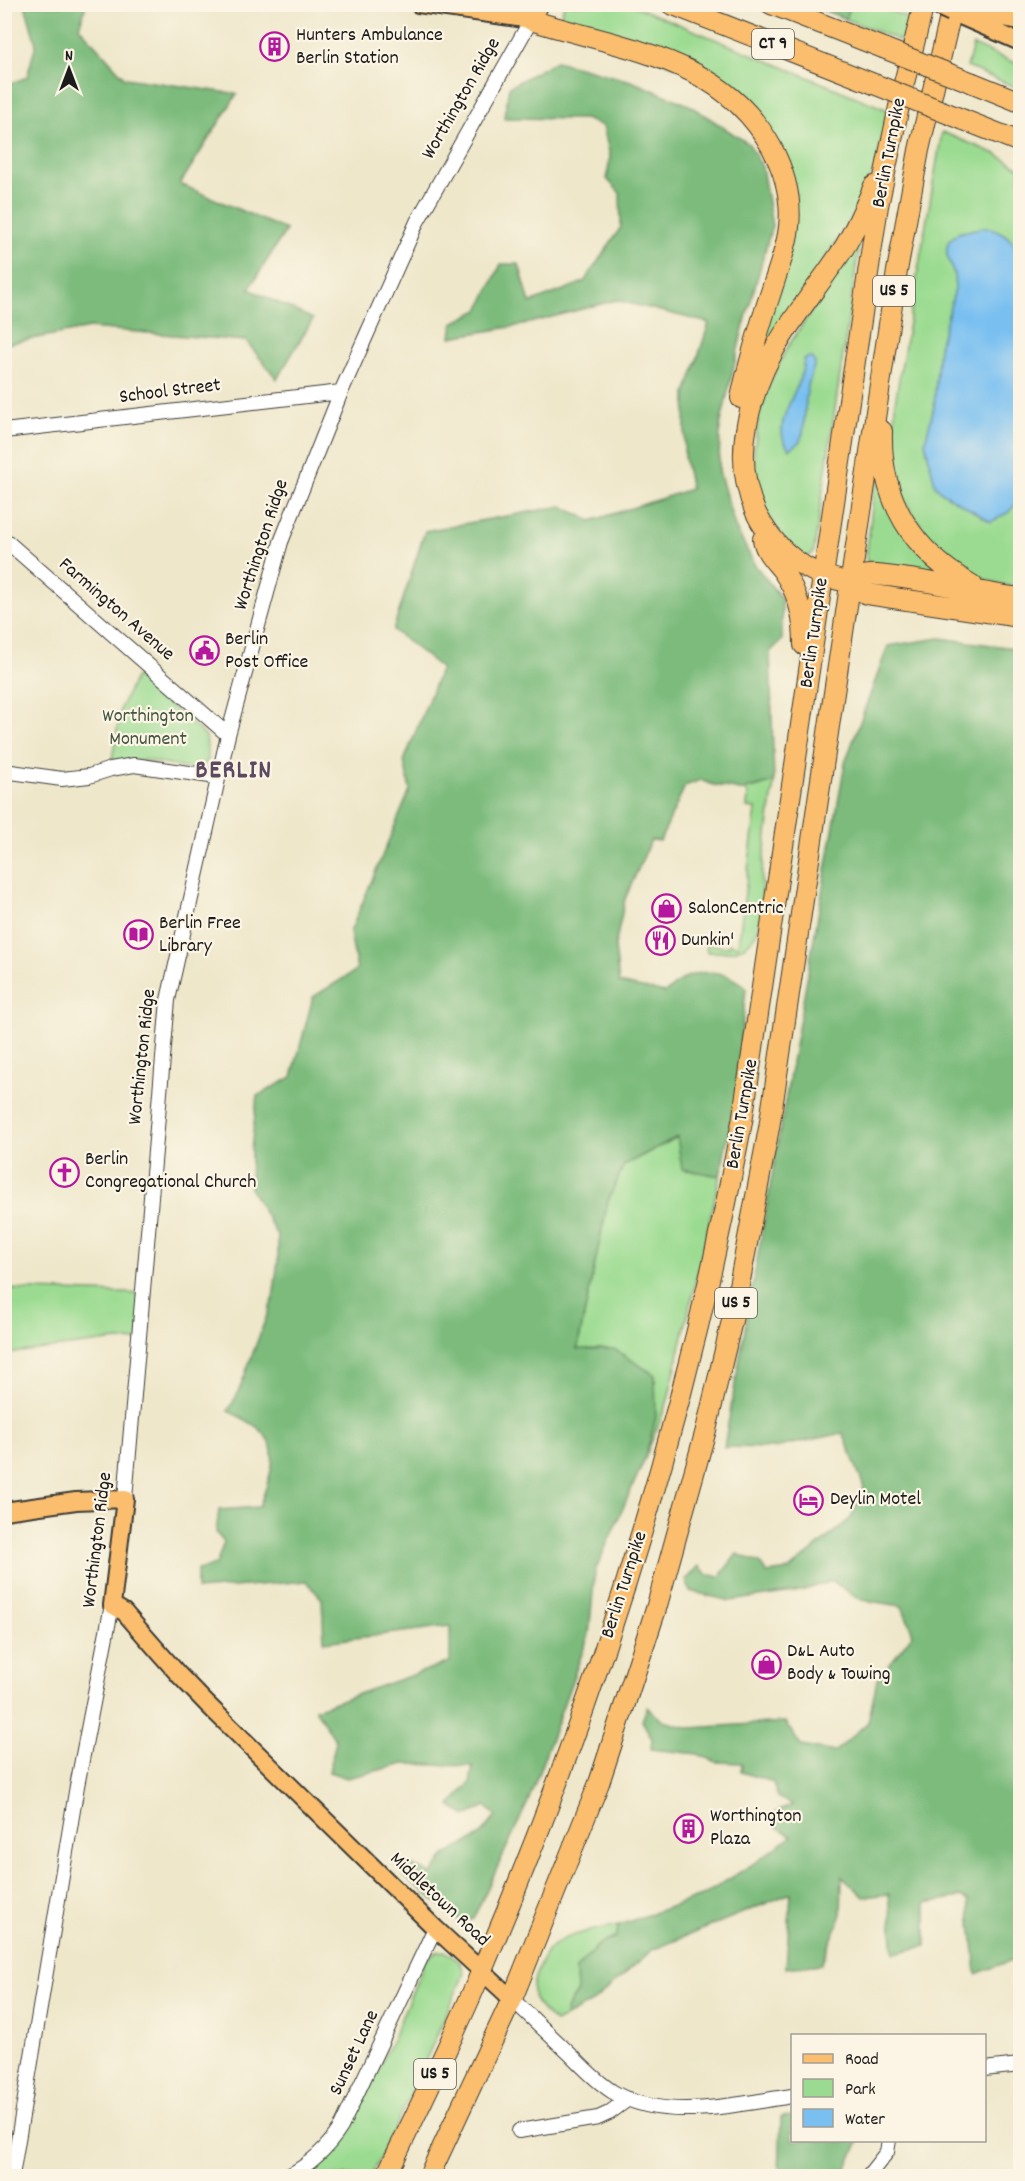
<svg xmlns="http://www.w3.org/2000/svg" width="1025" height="2181" font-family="Dekko,sans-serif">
	<rect width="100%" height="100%" fill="#fcf5e5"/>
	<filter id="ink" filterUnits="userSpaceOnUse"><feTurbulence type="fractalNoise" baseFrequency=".0167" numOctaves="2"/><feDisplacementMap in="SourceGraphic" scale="12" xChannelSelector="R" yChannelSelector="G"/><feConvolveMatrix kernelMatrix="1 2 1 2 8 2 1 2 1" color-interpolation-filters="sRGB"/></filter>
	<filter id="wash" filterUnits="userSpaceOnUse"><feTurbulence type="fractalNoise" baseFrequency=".008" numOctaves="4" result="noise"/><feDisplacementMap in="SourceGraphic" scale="24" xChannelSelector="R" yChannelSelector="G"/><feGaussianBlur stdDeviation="1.35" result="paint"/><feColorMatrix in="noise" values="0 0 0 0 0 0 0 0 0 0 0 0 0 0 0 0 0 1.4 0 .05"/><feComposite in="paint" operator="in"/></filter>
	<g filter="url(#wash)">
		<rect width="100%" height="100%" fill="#eee7ca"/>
		<path fill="#9bdb91" stroke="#5c7c56" stroke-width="1.5" d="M 851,4 L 874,5 L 909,18 L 901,41 L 846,19 Z
			M 564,5 L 632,5 L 890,111 L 873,173 L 850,220 L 764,352 L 755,362 L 796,194 L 723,85 L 563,23 L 561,15 Z
			M 973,45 L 1020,65 L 1020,89 L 967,67 Z
			M 942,132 L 996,154 L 1020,168 L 1020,587 L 1013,587 L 986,580 L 954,560 L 925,532 L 902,497 L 893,453 L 895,403 Z
			M 860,241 L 814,550 L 812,554 L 807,557 L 790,548 L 767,514 L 759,490 L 754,471 L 754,449 L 759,415 L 769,384 L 787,348 L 853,248 Z
			M 876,474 L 934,567 L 934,572 L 870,564 L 866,559 Z
			M 136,676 L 206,736 L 208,760 L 199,771 L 145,760 L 116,764 L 112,759 L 121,707 Z
			M 774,783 C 770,812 766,841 762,871 C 760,893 767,919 753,938 C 742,954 724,952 707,952 L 706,944 L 728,947 L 729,944 L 738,946 L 756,809 L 747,808 L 748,795 L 745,788 C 757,790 763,783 774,783 Z
			M 678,1137 L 683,1169 L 720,1176 L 668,1400 L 646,1456 L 656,1417 L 577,1350 L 608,1201 L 624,1165 Z
			M 5,1289 L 149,1294 L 143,1341 L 117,1340 L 5,1354 Z
			M 619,1925 L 616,1937 L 597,1946 L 576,1969 L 577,1993 L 567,2007 L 565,2017 L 555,2022 C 537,2005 527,2001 536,1975 C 539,1966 544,1953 552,1946 C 565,1934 602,1929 619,1925 Z
			M 445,1951 L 461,1963 L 464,1974 L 409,2098 L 371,2176 L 303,2176 L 316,2169 L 340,2146 L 391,2043 L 425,1961 L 435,1952 Z"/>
		<path fill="#7cbb7b" stroke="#4c6c4c" stroke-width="1.5" d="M 25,5 L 86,5 L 79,27 L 125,78 L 237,94 L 180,184 L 286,230 L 249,289 L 313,319 L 277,379 L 246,341 L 89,328 L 5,344 L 5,86 L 27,77 L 36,44 Z
			M 810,5 L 851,5 L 846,19 Z
			M 556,61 L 631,81 L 689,105 L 749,144 L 762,167 L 772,226 L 741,336 L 720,426 L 719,471 L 735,527 L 755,565 L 782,599 L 782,640 L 770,652 L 774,783 C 763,783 757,790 746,788 L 745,791 L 714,785 L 700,780 L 685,786 L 660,841 L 651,840 L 625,899 L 615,946 L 619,983 L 665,993 C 673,987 681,979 689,976 C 710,968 730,973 746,988 L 735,1101 L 720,1176 L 682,1169 L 677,1137 L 624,1165 L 608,1201 L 577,1349 L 614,1349 L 655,1375 L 656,1417 L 646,1456 L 595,1571 L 589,1634 L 528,1802 L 473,1919 L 461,1922 L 404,1876 L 411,1865 L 432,1874 L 445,1855 L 480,1836 L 496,1816 L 486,1806 L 467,1816 L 450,1806 L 470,1783 L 473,1766 L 404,1764 L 347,1778 L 329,1772 L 336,1741 L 315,1709 L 450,1662 L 450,1626 L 324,1642 L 322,1599 L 306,1581 L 197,1590 L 197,1570 L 216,1565 L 224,1542 L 216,1533 L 219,1510 L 259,1507 C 269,1479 284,1450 258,1428 C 249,1421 238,1416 228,1411 L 238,1393 L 273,1299 L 278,1260 L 278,1237 L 250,1188 L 251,1150 L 257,1096 L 292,1077 L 313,997 L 357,970 L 350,932 L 410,790 L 404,761 L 441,668 L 393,630 L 425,531 L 562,506 L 591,521 L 691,489 L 684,457 L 686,394 L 709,323 L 616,300 L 522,325 L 451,337 L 453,323 L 479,310 L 501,264 L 519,264 L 530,303 L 584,282 L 621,227 L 620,193 L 607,179 L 610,156 L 603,126 L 585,119 L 504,118 L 509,87 Z
			M 940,638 L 1020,649 L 1020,1957 L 976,1974 L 969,1901 L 960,1897 L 926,1903 L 926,1946 L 894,1953 L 889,1894 L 864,1897 L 842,1876 L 841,1917 L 821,1964 L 786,1968 L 791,1893 L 652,1950 L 594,2001 L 565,2017 L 567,2007 L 577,1993 L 576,1969 L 597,1946 L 616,1937 L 619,1925 L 704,1895 L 756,1862 L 792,1836 L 777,1827 L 776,1812 L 793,1805 L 777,1797 L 773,1782 L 741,1772 L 742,1763 L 716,1762 L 698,1754 L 651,1749 L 652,1738 L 642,1721 L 647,1707 L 663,1721 L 690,1728 L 785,1722 L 801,1746 L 835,1752 L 868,1722 L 877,1680 L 913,1634 L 902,1606 L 862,1600 L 832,1581 L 801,1591 L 730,1601 L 690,1591 L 686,1580 L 699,1566 L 708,1575 L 720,1576 L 737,1554 L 760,1563 L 767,1573 L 789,1570 L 851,1518 L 864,1487 L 843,1433 L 774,1448 L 724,1447 L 845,763 L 888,646 Z
			M 792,2116 L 792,2140 L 859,2141 L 843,2176 L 779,2176 L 781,2117 Z"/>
		<path fill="#79c0f1" stroke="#4a6e86" stroke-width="1.5" d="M 985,227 C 1002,230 1015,240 1020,257 L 1020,498 L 1009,512 L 991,522 L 941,492 L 935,485 L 925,442 L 934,407 L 939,347 L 955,289 L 954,275 L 947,255 L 947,247 L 949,241 L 958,233 Z
			M 809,357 L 812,358 L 815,363 L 807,389 L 803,433 L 799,443 L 790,449 C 770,431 793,399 800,379 C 802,373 803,367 804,360 Z"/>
	</g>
	<g filter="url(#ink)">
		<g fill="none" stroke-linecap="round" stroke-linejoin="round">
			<defs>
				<path id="minor" d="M 4,431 L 341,392
					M 4,539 L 228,735
					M 4,771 L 62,779 L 89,776 L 111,769 L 134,765 L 217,777
					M 125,1499 L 168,1000 L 228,735 L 281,542 L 341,392 L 417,222 L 531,20
					M 512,1999 C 532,2018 552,2037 572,2056 C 585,2069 597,2082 613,2092 C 665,2123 736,2104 792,2096
					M 984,2069 L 1020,2065
					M 519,2131 L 598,2118 L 609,2113 L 628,2099
					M 12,2176 L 77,1786 L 112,1605
					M 288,2176 C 311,2164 327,2149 341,2127 L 435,1928
					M 868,2176 L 887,2152 L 889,2140"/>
				<path id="major" d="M 418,4 L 531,20 L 540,4
					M 958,15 L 1020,42
					M 4,1511 L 76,1501 L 125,1499 L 112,1605 L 124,1612 L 179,1675 L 207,1704 L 435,1928 L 512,1999"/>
				<path id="highway" d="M 516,4 L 531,20 C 621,49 722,56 772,148 C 785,173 792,200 789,227 C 787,248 778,269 772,289 C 760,325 749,361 741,398
					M 671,4 L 874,84
					M 771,4 L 883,48
					M 951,13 L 990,14 L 1020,19
					M 973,83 L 1020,102
					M 964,120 L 1020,142
					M 874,186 C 864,209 855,231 842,251 C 802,311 761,350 747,424 C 741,455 743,484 756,513 C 770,541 795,566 825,576 C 832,578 845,583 851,580 C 861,577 866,574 877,575 C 925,579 973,592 1020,598
					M 882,431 C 880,500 913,552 972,585
					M 763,539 C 765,552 774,560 782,570 C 799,594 804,617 804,645
					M 850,581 L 857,589 L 867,594 L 1020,617
					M 386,2176 C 419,2108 453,2039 483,1968 C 599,1696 688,1412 742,1122 L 878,206 L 904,83 L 924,4
					M 429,2176 L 512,1999 L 599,1783 L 656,1609 L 706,1430 L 734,1312 L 769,1128 L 897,271 L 919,150 L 953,4"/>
			</defs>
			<use href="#minor" stroke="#3c3a36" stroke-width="16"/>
			<use href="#major" stroke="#3c3a36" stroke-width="20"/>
			<use href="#highway" stroke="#3c3a36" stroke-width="22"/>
			<use href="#minor" stroke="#fff" stroke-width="14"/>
			<use href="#major" stroke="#fabe6e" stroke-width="16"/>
			<use href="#highway" stroke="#fabe6e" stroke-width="20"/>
			<defs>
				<path id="major-bridge" d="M 932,4 L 951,13"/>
				<path id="highway-bridge" d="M 883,48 L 973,83
					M 874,84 L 964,120"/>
			</defs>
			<use href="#major-bridge" stroke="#3c3a36" stroke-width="20" stroke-linecap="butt"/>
			<use href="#highway-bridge" stroke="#3c3a36" stroke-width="22" stroke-linecap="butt"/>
			<use href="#major-bridge" stroke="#fabe6e" stroke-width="16"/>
			<use href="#highway-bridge" stroke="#fabe6e" stroke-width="20"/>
		</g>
	</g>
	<defs>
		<symbol id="building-ring" viewBox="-11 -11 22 22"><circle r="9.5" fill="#fcf5e5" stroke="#b5179e" stroke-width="1.5"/><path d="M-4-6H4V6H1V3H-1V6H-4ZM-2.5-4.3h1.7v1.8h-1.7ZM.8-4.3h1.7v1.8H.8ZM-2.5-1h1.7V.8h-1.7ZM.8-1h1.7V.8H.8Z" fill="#b5179e"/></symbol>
		<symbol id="civic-ring" viewBox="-11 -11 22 22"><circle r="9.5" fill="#fcf5e5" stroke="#b5179e" stroke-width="1.5"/><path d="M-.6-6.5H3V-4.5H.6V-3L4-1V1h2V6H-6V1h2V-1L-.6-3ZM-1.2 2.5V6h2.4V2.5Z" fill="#b5179e"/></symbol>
		<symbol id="shop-ring" viewBox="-11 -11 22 22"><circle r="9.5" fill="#fcf5e5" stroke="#b5179e" stroke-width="1.5"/><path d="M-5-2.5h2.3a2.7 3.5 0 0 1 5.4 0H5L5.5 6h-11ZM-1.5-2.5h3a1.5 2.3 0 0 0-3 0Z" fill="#b5179e"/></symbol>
		<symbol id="library-ring" viewBox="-11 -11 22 22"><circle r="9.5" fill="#fcf5e5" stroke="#b5179e" stroke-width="1.5"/><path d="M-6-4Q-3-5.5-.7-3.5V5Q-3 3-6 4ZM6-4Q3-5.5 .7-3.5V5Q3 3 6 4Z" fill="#b5179e"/></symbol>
		<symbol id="restaurant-ring" viewBox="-11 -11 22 22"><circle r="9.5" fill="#fcf5e5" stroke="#b5179e" stroke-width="1.5"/><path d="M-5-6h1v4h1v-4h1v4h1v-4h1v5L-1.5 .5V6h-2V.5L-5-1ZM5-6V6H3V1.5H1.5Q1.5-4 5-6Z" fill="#b5179e"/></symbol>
		<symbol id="church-ring" viewBox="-11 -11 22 22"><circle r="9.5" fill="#fcf5e5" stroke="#b5179e" stroke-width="1.5"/><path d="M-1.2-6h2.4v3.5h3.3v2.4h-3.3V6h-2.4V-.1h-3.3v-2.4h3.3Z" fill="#b5179e"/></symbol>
		<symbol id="hotel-ring" viewBox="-11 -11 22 22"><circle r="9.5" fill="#fcf5e5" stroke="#b5179e" stroke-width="1.5"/><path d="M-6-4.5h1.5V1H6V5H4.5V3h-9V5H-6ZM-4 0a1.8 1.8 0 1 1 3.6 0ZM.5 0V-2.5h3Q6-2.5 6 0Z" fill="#b5179e"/></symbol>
	</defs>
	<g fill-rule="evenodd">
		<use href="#building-ring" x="258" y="30" width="33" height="33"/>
		<use href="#civic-ring" x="188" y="634" width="33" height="33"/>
		<use href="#shop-ring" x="650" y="892" width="33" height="33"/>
		<use href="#library-ring" x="122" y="918" width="33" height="33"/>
		<use href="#restaurant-ring" x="644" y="924" width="33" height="33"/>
		<use href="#church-ring" x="48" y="1156" width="33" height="33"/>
		<use href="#hotel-ring" x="792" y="1484" width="33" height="33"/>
		<use href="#shop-ring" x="750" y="1648" width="33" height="33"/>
		<use href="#building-ring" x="672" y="1812" width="33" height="33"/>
	</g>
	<g text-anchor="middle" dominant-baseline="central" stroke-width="4.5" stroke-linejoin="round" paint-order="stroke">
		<g fill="#fcf5e5" stroke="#5f5d58" stroke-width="1.5">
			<rect x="752" y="29" width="42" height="30" rx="4.5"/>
			<rect x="873" y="276" width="42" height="30" rx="4.5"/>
			<rect x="715" y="1288" width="42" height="30" rx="4.5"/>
			<rect x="414" y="2059" width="42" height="30" rx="4.5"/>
		</g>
		<g font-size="18" font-weight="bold" fill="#1c1c1c">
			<text x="773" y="44">CT 9</text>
			<text x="894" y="291">US 5</text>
			<text x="736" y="1303">US 5</text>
			<text x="435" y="2074">US 5</text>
		</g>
		<g font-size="20" fill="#1c1c1c" stroke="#fcf5e5" text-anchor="start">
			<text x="296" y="36">Hunters Ambulance<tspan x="296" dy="23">Berlin Station</tspan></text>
			<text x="225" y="640">Berlin<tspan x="225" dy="23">Post Office</tspan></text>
			<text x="688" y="909">SalonCentric</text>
			<text x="159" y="924">Berlin Free<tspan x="159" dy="23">Library</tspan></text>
			<text x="681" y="941">Dunkin'</text>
			<text x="85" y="1160">Berlin<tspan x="85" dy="23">Congregational Church</tspan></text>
			<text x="830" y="1500">Deylin Motel</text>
			<text x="787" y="1652">D&amp;L Auto<tspan x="787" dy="23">Body &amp; Towing</tspan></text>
			<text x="710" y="1817">Worthington<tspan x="710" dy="23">Plaza</tspan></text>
		</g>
		<g font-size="20" fill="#1c1c1c" stroke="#fcf5e5">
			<text transform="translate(462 99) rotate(-60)">Worthington Ridge</text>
			<text transform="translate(890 153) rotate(-79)">Berlin Turnpike</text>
			<text transform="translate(170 392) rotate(-7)">School Street</text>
			<text transform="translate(262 545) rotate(-72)">Worthington Ridge</text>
			<text transform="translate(116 610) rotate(41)">Farmington Avenue</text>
			<text transform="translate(815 633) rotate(-82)">Berlin Turnpike</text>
			<text transform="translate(143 1057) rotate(-84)">Worthington Ridge</text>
			<text transform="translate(743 1114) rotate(-80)">Berlin Turnpike</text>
			<text transform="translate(98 1540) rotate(-83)">Worthington Ridge</text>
			<text transform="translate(625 1585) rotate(-72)">Berlin Turnpike</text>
			<text transform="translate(439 1900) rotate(43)">Middletown Road</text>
			<text transform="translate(355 2053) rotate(-65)">Sunset Lane</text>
		</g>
		<g font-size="20" fill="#42553f" stroke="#fcf5e5">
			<text x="148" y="717">Worthington<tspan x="148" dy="23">Monument</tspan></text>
		</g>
		<g font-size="26" font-weight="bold" letter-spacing="1.5" fill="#5c4b60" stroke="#fcf5e5">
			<text x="234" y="771">BERLIN</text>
		</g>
	</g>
	<rect width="1025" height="2181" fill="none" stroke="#fcf5e5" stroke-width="24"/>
	<rect x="791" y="2034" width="195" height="108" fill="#fcf5e5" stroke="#a29e95" stroke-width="1.5"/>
	<rect x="803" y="2054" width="30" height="9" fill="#fabe6e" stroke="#a29e95" stroke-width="1.5"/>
	<text x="845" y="2064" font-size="18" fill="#1c1c1c">Road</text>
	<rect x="803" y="2079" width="30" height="18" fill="#9bdb91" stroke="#a29e95" stroke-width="1.5"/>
	<text x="845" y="2094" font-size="18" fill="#1c1c1c">Park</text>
	<rect x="803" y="2109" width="30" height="18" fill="#79c0f1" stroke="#a29e95" stroke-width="1.5"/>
	<text x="845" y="2124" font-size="18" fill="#1c1c1c">Water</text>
	<g transform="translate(69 69)" stroke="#fcf5e5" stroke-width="4.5" paint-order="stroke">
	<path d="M0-4.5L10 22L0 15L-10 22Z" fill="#1c1c1c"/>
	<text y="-9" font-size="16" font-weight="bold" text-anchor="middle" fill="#1c1c1c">N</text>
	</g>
</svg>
